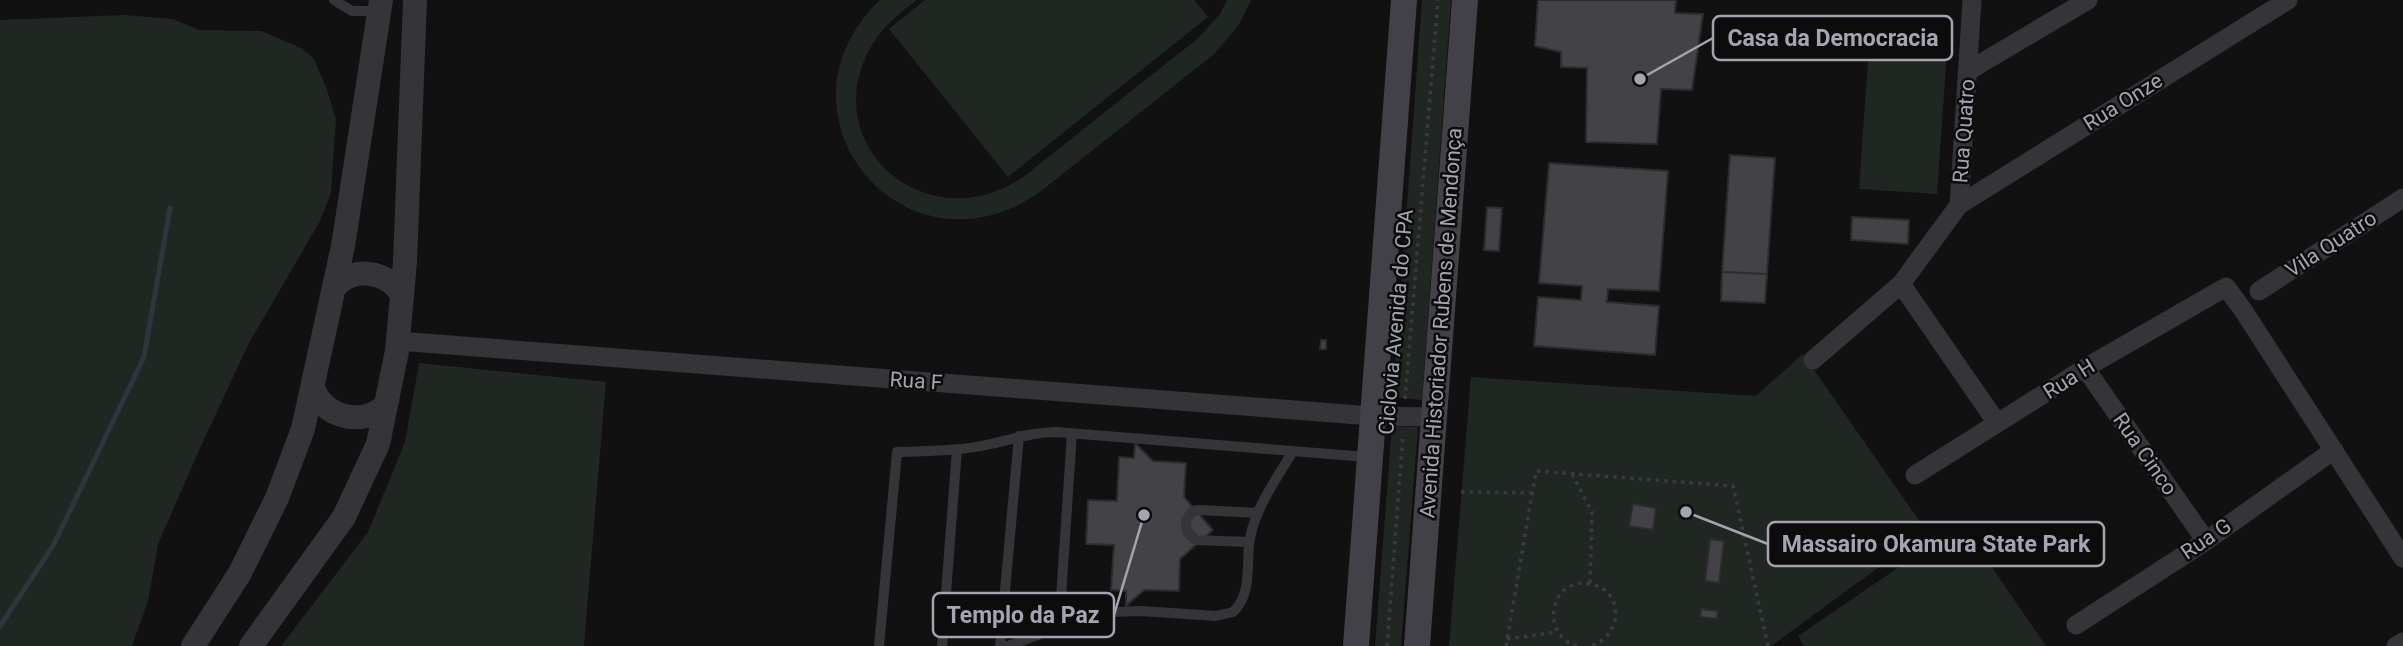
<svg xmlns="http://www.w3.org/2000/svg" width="2403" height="646" font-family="Roboto,sans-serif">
	<rect width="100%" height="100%" fill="#111112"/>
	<path fill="#202622" d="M 880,0 L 917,0 C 900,13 883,26 872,45 C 814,143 926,243 1023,177 L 1197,39 L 1220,14 L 1227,0 L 1251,0 L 1239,25 L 1213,55 L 1041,191 C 906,288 761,114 880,0 Z
		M 925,0 L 1194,0 L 1208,17 L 1008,177 L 889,29 Z
		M 1422,0 L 1451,0 L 1422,400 L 1393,397 Z
		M 125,15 L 172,19 L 199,30 L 261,31 L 301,48 L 314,59 L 326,87 L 336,119 L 331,193 L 320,221 L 248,345 L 201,446 L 158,544 L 148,601 L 132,646 L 0,646 L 0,20 Z
		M 1869,46 L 1947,51 L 1937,194 L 1859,189 Z
		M 1803,354 L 1927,532 L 1771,646 L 1449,646 L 1471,377 L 1756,396 Z
		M 419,363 L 606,382 L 584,646 L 281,646 L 368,532 L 405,442 Z
		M 1392,426 L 1418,427 L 1401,646 L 1375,646 Z
		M 1962,524 L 2046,646 L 1804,646 L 1798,636 Z"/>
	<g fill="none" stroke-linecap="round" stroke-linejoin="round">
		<path stroke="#30353d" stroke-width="5" d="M 0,626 L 54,544 L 144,357 L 170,208"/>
	</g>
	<path fill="#434347" stroke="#2c2b2e" stroke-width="2" d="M 1538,0 L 1676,0 L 1675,13 L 1703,14 L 1692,90 L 1661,89 L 1657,144 L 1586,142 L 1587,68 L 1561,67 L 1561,52 L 1535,46 Z
		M 1730,155 L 1775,158 L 1767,274 L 1722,272 Z
		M 1549,163 L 1668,171 L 1659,291 L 1608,289 L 1607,302 L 1659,306 L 1655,355 L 1534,346 L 1538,297 L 1581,300 L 1582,286 L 1539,283 Z
		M 1487,207 L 1502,208 L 1499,251 L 1484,250 Z
		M 1852,217 L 1909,220 L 1908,244 L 1851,240 Z
		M 1722,272 L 1767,274 L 1765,303 L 1721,301 Z
		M 1321,340 L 1326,340 L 1326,349 L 1320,349 Z
		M 1135,443 L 1153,461 L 1186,463 L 1184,497 L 1213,530 L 1180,559 L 1179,591 L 1144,590 L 1126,606 L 1126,591 L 1111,590 L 1114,545 L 1086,544 L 1088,500 L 1117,501 L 1119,457 L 1134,458 Z
		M 1633,504 L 1656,508 L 1653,530 L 1629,526 Z
		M 1710,539 L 1724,541 L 1719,583 L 1705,581 Z
		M 1701,609 L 1718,611 L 1717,619 L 1700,617 Z"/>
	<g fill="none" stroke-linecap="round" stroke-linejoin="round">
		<path stroke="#3a3b40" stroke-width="3.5" stroke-dasharray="3.5 5" stroke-linecap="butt" d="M 1405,399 L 1438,0
			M 1572,474 L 1592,512 L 1590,583
			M 1461,492 L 1533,493
			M 1507,639 L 1557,632
			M 1387,646 L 1403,435
			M 1506,646 L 1536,471 L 1733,486 L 1768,646
			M 1577,646 C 1539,635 1550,576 1590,584 C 1625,590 1623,636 1591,646"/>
		<path stroke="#343439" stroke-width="10" d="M 334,0 L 352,11 L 380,11
			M 1249,542 L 1196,540 L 1187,532 L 1186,520 L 1193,511 L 1199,510 L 1258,513
			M 1059,627 L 1072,433
			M 879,646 L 897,452 C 928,451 961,451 991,444 C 1013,439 1033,432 1056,432 L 1367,457
			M 942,646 L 957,449
			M 1000,646 L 1019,436
			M 1008,646 L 1086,617 L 1113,612 L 1141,611 L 1216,616 L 1233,612 C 1251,596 1247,567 1249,545 C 1253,510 1276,480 1293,451"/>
		<path stroke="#343439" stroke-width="19" d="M 1972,0 L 1959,205 L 1901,284 L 1997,423
			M 1968,71 L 2088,0
			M 1959,205 L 2288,0
			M 2259,291 L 2403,198
			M 398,341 L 1372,416 L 1434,417
			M 1813,360 L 1901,284
			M 2085,368 L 2206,541
			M 1915,475 L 2085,368 L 2226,287 L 2243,310 L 2403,558
			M 2076,625 L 2206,541 L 2334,450
			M 2396,646 L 2403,642"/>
		<path stroke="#343439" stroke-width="24" d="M 334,288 C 352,265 388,271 402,295
			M 313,387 C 322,417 363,428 386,405
			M 193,646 L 240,573 L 277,498 L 303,429 L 343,246 L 381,0
			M 251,646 L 344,517 L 378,444 L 397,351 L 405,262 L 415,0"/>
		<path stroke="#414147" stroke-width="26" d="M 1356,646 L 1404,0
			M 1417,646 L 1465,0"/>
	</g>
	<g text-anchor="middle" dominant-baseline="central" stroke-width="5" stroke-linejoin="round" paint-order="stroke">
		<g font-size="21" fill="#a4a5b1" stroke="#0c0c0d">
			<text transform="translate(2123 102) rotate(-32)">Rua Onze</text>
			<text transform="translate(1964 131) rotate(-86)">Rua Quatro</text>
			<text transform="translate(2331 244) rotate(-33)">Vila Quatro</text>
			<text transform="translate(1396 322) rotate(-85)">Ciclovia Avenida do CPA</text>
			<text transform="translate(1441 323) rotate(-86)">Avenida Historiador Rubens de Mendonça</text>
			<text transform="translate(2069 379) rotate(-32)">Rua H</text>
			<text transform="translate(916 381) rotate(4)">Rua F</text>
			<text transform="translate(2145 454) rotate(55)">Rua Cinco</text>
			<text transform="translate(2206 539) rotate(-34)">Rua G</text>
		</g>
	</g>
	<path fill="none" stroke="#a4a5b1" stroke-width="2.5" d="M1640 79L1713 38M1686 512L1768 544M1144 515L1114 615"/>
	<g fill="#a4a5b1" stroke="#0c0c0d" stroke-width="2.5">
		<circle cx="1640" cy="79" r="7"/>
		<circle cx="1686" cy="512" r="7"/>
		<circle cx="1144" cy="515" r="7"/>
	</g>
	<g fill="#0c0c0d" stroke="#a4a5b1" stroke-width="2.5">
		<rect x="1713" y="16" width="239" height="44" rx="7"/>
		<rect x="1768" y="522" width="336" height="44" rx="7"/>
		<rect x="933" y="593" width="181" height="44" rx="7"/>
	</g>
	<g font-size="23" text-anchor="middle" font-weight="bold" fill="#a4a5b1">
		<text x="1833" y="46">Casa da Democracia</text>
		<text x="1936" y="552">Massairo Okamura State Park</text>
		<text x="1023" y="623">Templo da Paz</text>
	</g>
</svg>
